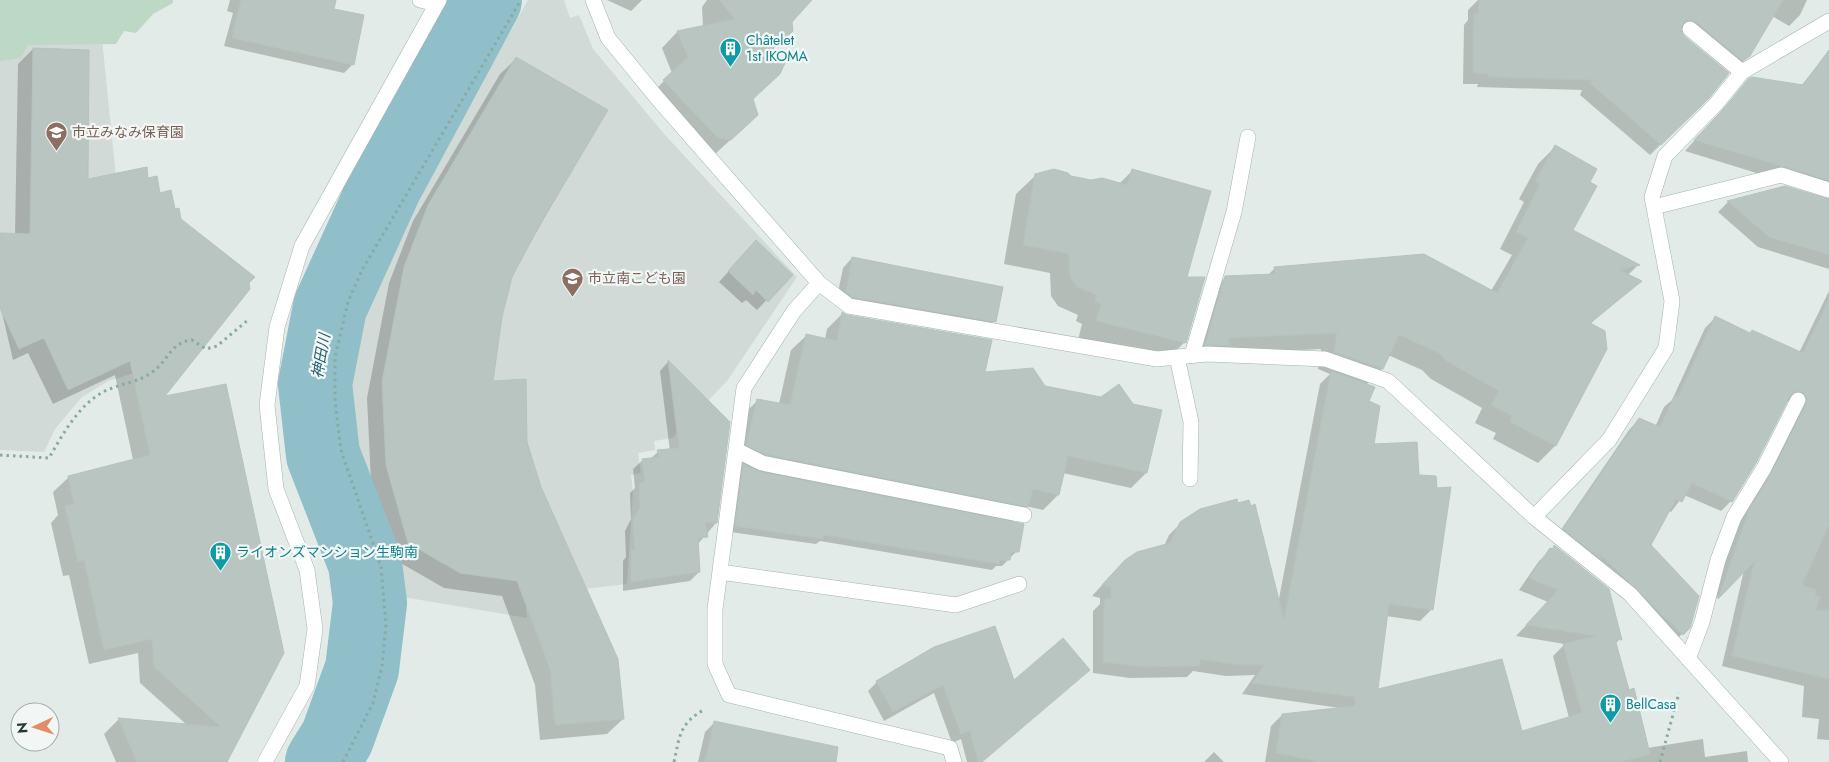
<svg xmlns="http://www.w3.org/2000/svg" width="1829" height="762" font-family="Jost,'Noto Sans JP',sans-serif">
	<rect width="100%" height="100%" fill="#e2ebe7"/>
	<path fill="#d1dad6" d="M 528,0 L 564,0 L 570,18 L 579,15 L 593,49 L 665,135 L 797,277 L 727,381 L 672,438 L 654,441 L 655,450 L 638,453 L 641,473 L 631,475 L 633,491 L 627,584 L 525,596 L 527,618 L 397,596 L 382,527 L 353,463 L 345,415 L 346,365 L 353,316 L 372,267 L 451,137 Z
		M 102,39 L 124,256 L 141,371 L 108,381 L 82,397 L 55,429 L 44,452 L 0,450 L 0,47 Z"/>
	<path fill="#bdd9c6" d="M 0,0 L 173,0 L 173,3 L 153,14 L 136,33 L 124,31 L 116,44 L 28,45 L 21,58 L 0,61 Z"/>
	<path fill="#0003" d="M 230,0 L 318,0 L 332,10 L 353,64 L 344,73 L 224,46 L 233,13 L 227,11 Z
		M 607,0 L 642,0 L 631,11 Z
		M 707,0 L 800,0 L 791,22 L 791,30 L 772,49 L 740,131 L 714,155 L 648,97 L 672,73 L 662,48 L 677,32 L 703,27 L 702,7 Z
		M 1478,0 L 1807,0 L 1800,15 L 1789,26 L 1772,16 L 1749,55 L 1738,67 L 1681,31 L 1708,97 L 1650,155 L 1580,95 L 1582,90 L 1477,87 L 1478,84 L 1463,84 L 1464,25 L 1468,20 L 1468,10 Z
		M 33,49 L 87,181 L 162,398 L 225,386 L 225,762 L 116,762 L 104,734 L 119,719 L 187,725 L 140,683 L 138,653 L 89,664 L 69,575 L 63,576 L 51,523 L 58,515 L 53,492 L 69,477 L 133,460 L 115,375 L 53,404 L 28,353 L 13,360 L 0,304 L 0,235 L 15,235 L 18,64 Z
		M 1829,51 L 1829,269 L 1758,247 L 1718,212 L 1728,202 L 1785,187 L 1827,199 L 1825,194 L 1685,151 L 1749,80 L 1801,86 Z
		M 516,59 L 577,160 L 511,277 L 501,317 L 491,382 L 526,442 L 540,487 L 623,719 L 607,734 L 540,740 L 535,685 L 502,596 L 444,588 L 392,558 L 371,481 L 367,398 L 389,283 L 413,221 L 500,74 Z
		M 1555,147 L 1588,183 L 1571,231 L 1638,265 L 1628,275 L 1640,281 L 1590,324 L 1555,446 L 1538,463 L 1493,439 L 1496,433 L 1475,423 L 1482,408 L 1431,379 L 1422,370 L 1388,355 L 1382,369 L 1366,385 L 1373,445 L 1418,476 L 1431,610 L 1420,621 L 1386,616 L 1376,691 L 1521,732 L 1569,718 L 1553,656 L 1565,644 L 1516,636 L 1548,602 L 1519,590 L 1539,561 L 1555,547 L 1620,639 L 1615,644 L 1647,748 L 1703,739 L 1705,757 L 1747,751 L 1748,762 L 1265,762 L 1271,726 L 1282,715 L 1340,708 L 1242,694 L 1255,675 L 1226,676 L 1193,671 L 1187,677 L 1130,678 L 1093,673 L 1093,611 L 1100,604 L 1100,598 L 1092,596 L 1114,572 L 1164,546 L 1169,535 L 1181,523 L 1278,604 L 1320,384 L 1330,374 L 1318,369 L 1321,349 L 1218,354 L 1211,362 L 1189,361 L 1208,294 L 1226,277 L 1267,276 L 1275,268 L 1491,291 L 1512,255 L 1500,249 L 1524,202 L 1519,199 L 1538,164 Z
		M 1132,171 L 1185,278 L 1185,342 L 1165,361 L 1078,340 L 1082,324 L 1076,321 L 1078,315 L 1058,306 L 1051,296 L 1050,273 L 1004,264 L 1016,194 L 1036,175 L 1119,184 Z
		M 746,252 L 791,275 L 757,310 L 746,300 L 742,303 L 719,282 Z
		M 852,258 L 994,321 L 985,331 L 836,302 L 843,268 Z
		M 1829,291 L 1829,740 L 1817,739 L 1819,719 L 1802,717 L 1804,686 L 1722,666 L 1744,570 L 1709,606 L 1739,522 L 1791,401 L 1785,402 L 1731,501 L 1721,511 L 1684,495 L 1671,512 L 1668,511 L 1649,546 L 1689,627 L 1672,644 L 1592,567 L 1554,540 L 1629,430 L 1639,419 L 1655,427 L 1664,407 L 1672,400 L 1705,328 L 1715,318 L 1749,334 L 1799,353 Z
		M 842,314 L 984,373 L 1044,387 L 1146,473 L 1131,488 L 1063,473 L 1058,495 L 1043,510 L 1026,506 L 1010,523 L 1017,551 L 1002,566 L 996,566 L 992,570 L 820,541 L 816,544 L 730,532 L 738,471 L 743,466 L 731,460 L 742,416 L 758,400 L 779,404 L 791,350 L 807,335 L 825,339 L 827,329 Z
		M 668,362 L 729,422 L 716,523 L 697,545 L 699,572 L 690,581 L 623,591 L 623,561 L 626,557 L 625,531 L 631,519 L 630,493 L 635,488 L 633,469 L 643,460 L 650,459 L 658,452 L 670,451 L 660,371 Z
		M 994,627 L 981,762 L 967,762 L 961,739 L 952,743 L 934,693 L 884,721 L 868,691 L 877,682 Z
		M 715,722 L 777,762 L 698,762 L 705,732 Z
		M 1214,752 L 1224,762 L 1204,762 Z"/>
	<g fill="none" stroke-linecap="round" stroke-linejoin="round">
		<path stroke="#90bec9" stroke-width="74" d="M 322,762 L 337,738 L 362,669 L 370,603 L 365,563 L 323,455 L 315,384 L 330,307 L 385,186 L 485,0"/>
	</g>
	<path fill="#b8c5c0" stroke="#b5c3be" d="M 241,0 L 336,0 L 334,9 L 364,15 L 354,65 L 232,38 Z
		M 719,0 L 812,0 L 792,22 L 793,31 L 773,48 L 785,63 L 780,74 L 753,99 L 758,115 L 731,140 L 718,138 L 663,80 L 688,57 L 677,31 L 735,19 Z
		M 1479,0 L 1783,0 L 1750,56 L 1743,61 L 1696,22 L 1687,20 L 1683,23 L 1681,28 L 1684,36 L 1729,73 L 1709,98 L 1661,145 L 1590,83 L 1592,80 L 1488,77 L 1488,74 L 1473,73 L 1474,13 L 1478,13 Z
		M 33,48 L 89,50 L 88,179 L 147,167 L 148,178 L 157,176 L 160,193 L 171,190 L 175,209 L 179,208 L 181,219 L 255,277 L 249,283 L 250,289 L 165,396 L 226,384 L 284,653 L 227,762 L 137,762 L 118,718 L 221,727 L 154,667 L 152,639 L 104,650 L 84,560 L 78,562 L 65,506 L 74,504 L 68,476 L 150,455 L 130,361 L 68,390 L 44,338 L 19,349 L 0,308 L 0,233 L 30,234 Z
		M 1829,50 L 1829,180 L 1694,140 L 1723,110 L 1748,79 L 1752,77 L 1803,85 Z
		M 516,57 L 608,110 L 538,228 L 512,277 L 502,317 L 493,381 L 526,379 L 527,442 L 541,487 L 618,659 L 624,719 L 555,725 L 550,669 L 517,581 L 460,573 L 408,543 L 386,465 L 382,382 L 404,267 L 428,205 Z
		M 1555,145 L 1597,169 L 1590,182 L 1597,186 L 1573,230 L 1640,265 L 1619,270 L 1642,281 L 1590,323 L 1605,331 L 1607,349 L 1556,446 L 1510,422 L 1512,416 L 1491,405 L 1499,391 L 1448,362 L 1439,353 L 1399,335 L 1383,369 L 1334,352 L 1337,333 L 1229,338 L 1229,346 L 1205,345 L 1225,276 L 1275,274 L 1274,267 L 1424,254 L 1497,293 L 1528,238 L 1516,232 L 1540,184 L 1535,181 Z
		M 1054,169 L 1068,173 L 1071,176 L 1091,180 L 1102,178 L 1127,185 L 1132,169 L 1211,191 L 1187,277 L 1205,277 L 1186,343 L 1096,321 L 1101,305 L 1095,301 L 1096,295 L 1077,287 L 1070,276 L 1069,254 L 1023,245 L 1035,174 Z
		M 1785,186 L 1829,199 L 1829,255 L 1769,237 L 1727,201 Z
		M 756,240 L 793,275 L 768,302 L 756,290 L 753,295 L 728,271 Z
		M 852,257 L 1003,287 L 996,322 L 853,297 L 846,292 Z
		M 1829,300 L 1829,525 L 1802,585 L 1816,590 L 1815,596 L 1820,596 L 1816,610 L 1829,611 L 1829,679 L 1732,656 L 1754,562 L 1718,599 L 1749,510 L 1772,472 L 1806,404 L 1807,399 L 1803,392 L 1797,391 L 1790,396 L 1756,463 L 1732,502 L 1692,483 L 1682,502 L 1676,499 L 1651,545 L 1699,596 L 1690,628 L 1683,635 L 1600,554 L 1601,559 L 1563,529 L 1639,418 L 1660,427 L 1675,395 L 1678,397 L 1715,316 L 1750,333 L 1752,330 L 1803,353 Z
		M 842,312 L 847,315 L 992,340 L 985,372 L 1033,368 L 1045,386 L 1101,397 L 1119,384 L 1133,404 L 1162,410 L 1147,473 L 1068,456 L 1059,495 L 1033,489 L 1028,507 L 765,454 L 746,445 L 757,399 L 790,405 L 806,334 L 837,341 Z
		M 668,360 L 730,422 L 717,523 L 705,522 L 708,537 L 698,538 L 700,572 L 631,582 L 631,550 L 635,550 L 633,520 L 640,508 L 639,483 L 645,482 L 642,459 L 659,457 L 657,450 L 679,448 Z
		M 1331,371 L 1375,387 L 1369,401 L 1380,406 L 1374,444 L 1417,442 L 1419,475 L 1436,476 L 1437,488 L 1451,487 L 1433,610 L 1389,604 L 1378,689 L 1502,659 L 1522,731 L 1582,713 L 1563,644 L 1596,636 L 1526,625 L 1558,590 L 1529,578 L 1550,548 L 1553,549 L 1554,545 L 1609,589 L 1622,640 L 1615,639 L 1629,690 L 1634,688 L 1650,754 L 1620,762 L 1321,762 L 1276,753 L 1282,714 L 1355,706 L 1355,697 L 1252,683 L 1264,665 L 1238,665 L 1200,659 L 1200,666 L 1142,667 L 1103,662 L 1104,599 L 1111,598 L 1111,587 L 1102,585 L 1125,560 L 1137,552 L 1170,543 L 1180,522 L 1200,509 L 1237,499 L 1238,503 L 1249,500 L 1251,506 L 1255,504 L 1284,620 Z
		M 743,464 L 760,472 L 1024,524 L 1019,552 L 1011,552 L 1010,560 L 1000,560 L 999,564 L 824,535 L 823,539 L 735,526 Z
		M 995,626 L 1014,680 L 1063,638 L 1090,670 L 982,762 L 978,762 L 970,731 L 961,734 L 943,685 L 893,712 L 876,681 L 934,647 Z
		M 714,721 L 838,747 L 836,762 L 705,762 Z"/>
	<g fill="none" stroke-linecap="round" stroke-linejoin="round">
		<defs>
			<path id="minor" d="M 420,0 L 437,4
				M 593,0 L 608,38 L 658,99 L 819,283 L 849,306 L 1157,359 L 1207,354 L 1325,359 L 1388,381 L 1534,517 L 1630,594 L 1781,762
				M 1690,29 L 1742,72
				M 1654,207 L 1781,175 L 1829,190
				M 819,283 L 794,311 L 744,388 L 715,609 L 715,664 L 729,695 L 950,748 L 954,762
				M 1192,355 L 1234,212 L 1248,137
				M 1177,357 L 1191,422 L 1190,479
				M 736,450 L 762,463 L 1024,515
				M 1534,517 L 1609,440 L 1666,348 L 1672,301 L 1652,197 L 1665,156 L 1716,104 L 1742,72 L 1829,21
				M 720,572 L 956,605 L 1019,584
				M 1688,659 L 1702,622 L 1718,560 L 1734,517 L 1764,468 L 1798,400
				M 265,762 L 307,686 L 315,629 L 307,570 L 276,489 L 267,405 L 277,327 L 302,246 L 439,0"/>
		</defs>
		<use href="#minor" stroke="#a5b2ae" stroke-width="16"/>
		<path stroke="#86aba1" stroke-width="3" stroke-dasharray="2.5 4" stroke-linecap="butt" d="M 0,455 L 49,458 C 63,434 79,404 105,391 C 122,383 141,382 155,370 C 169,358 172,342 192,340 L 206,349 L 217,346 L 248,320
			M 343,762 L 373,703 L 382,666 L 386,625 L 381,567 L 341,450 L 335,402 L 335,357 L 348,302 L 362,270 L 521,0
			M 674,762 C 680,735 679,724 705,709
			M 1660,762 L 1679,693"/>
		<use href="#minor" stroke="#fff" stroke-width="15"/>
	</g>
	<defs>
		<symbol id="building-pin" viewBox="-11 -11 22 30"><path d="M0 17L-7.5 6A9.5 9.5 0 1 1 7.5 6Z" fill="#0f9aa8" stroke="#f2f7f5"/><path d="M-4-6H4V6H1V3H-1V6H-4ZM-2.5-4.3h1.7v1.8h-1.7ZM.8-4.3h1.7v1.8H.8ZM-2.5-1h1.7V.8h-1.7ZM.8-1h1.7V.8H.8Z" fill="#fff"/></symbol>
		<symbol id="school-pin" viewBox="-11 -11 22 30"><path d="M0 17L-7.5 6A9.5 9.5 0 1 1 7.5 6Z" fill="#8d6e63" stroke="#f2f7f5"/><path d="M0-5L7-2L0 1L-7-2ZM-4 1L0 2.5L4 1V4Q0 6-4 4Z" fill="#fff"/></symbol>
	</defs>
	<g fill-rule="evenodd">
		<use href="#building-pin" x="718" y="36" width="25" height="34"/>
		<use href="#school-pin" x="44" y="120" width="25" height="34"/>
		<use href="#school-pin" x="560" y="266" width="25" height="34"/>
		<use href="#building-pin" x="208" y="540" width="25" height="34"/>
		<use href="#building-pin" x="1598" y="692" width="25" height="34"/>
	</g>
	<g text-anchor="middle" dominant-baseline="central" stroke-width="4.5" stroke-linejoin="round" paint-order="stroke">
		<g font-size="14" fill="#0d838f" stroke="#f2f7f5" text-anchor="start">
			<text x="746" y="40">Châtelet<tspan x="746" dy="16">1st IKOMA</tspan></text>
			<text x="236" y="552">ライオンズマンション生駒南</text>
			<text x="1626" y="704">BellCasa</text>
		</g>
		<g font-size="14" fill="#785e54" stroke="#f2f7f5" text-anchor="start">
			<text x="72" y="132">市立みなみ保育園</text>
			<text x="588" y="278">市立南こども園</text>
		</g>
		<g font-size="15" font-style="italic" fill="#255f6f" stroke="#f2f7f5">
			<text transform="translate(321 356) rotate(-80)">神田川</text>
		</g>
	</g>
	<g transform="translate(35 727) rotate(266)"><circle r="24" fill="#f2f7f5" stroke="#a0aba8"/>
	<path d="M0-4L9 19L0 12L-9 19Z" fill="#e28c69"/>
	<text y="-8" font-size="14" font-weight="bold" text-anchor="middle" fill="#243a35">N</text>
	</g>
</svg>
